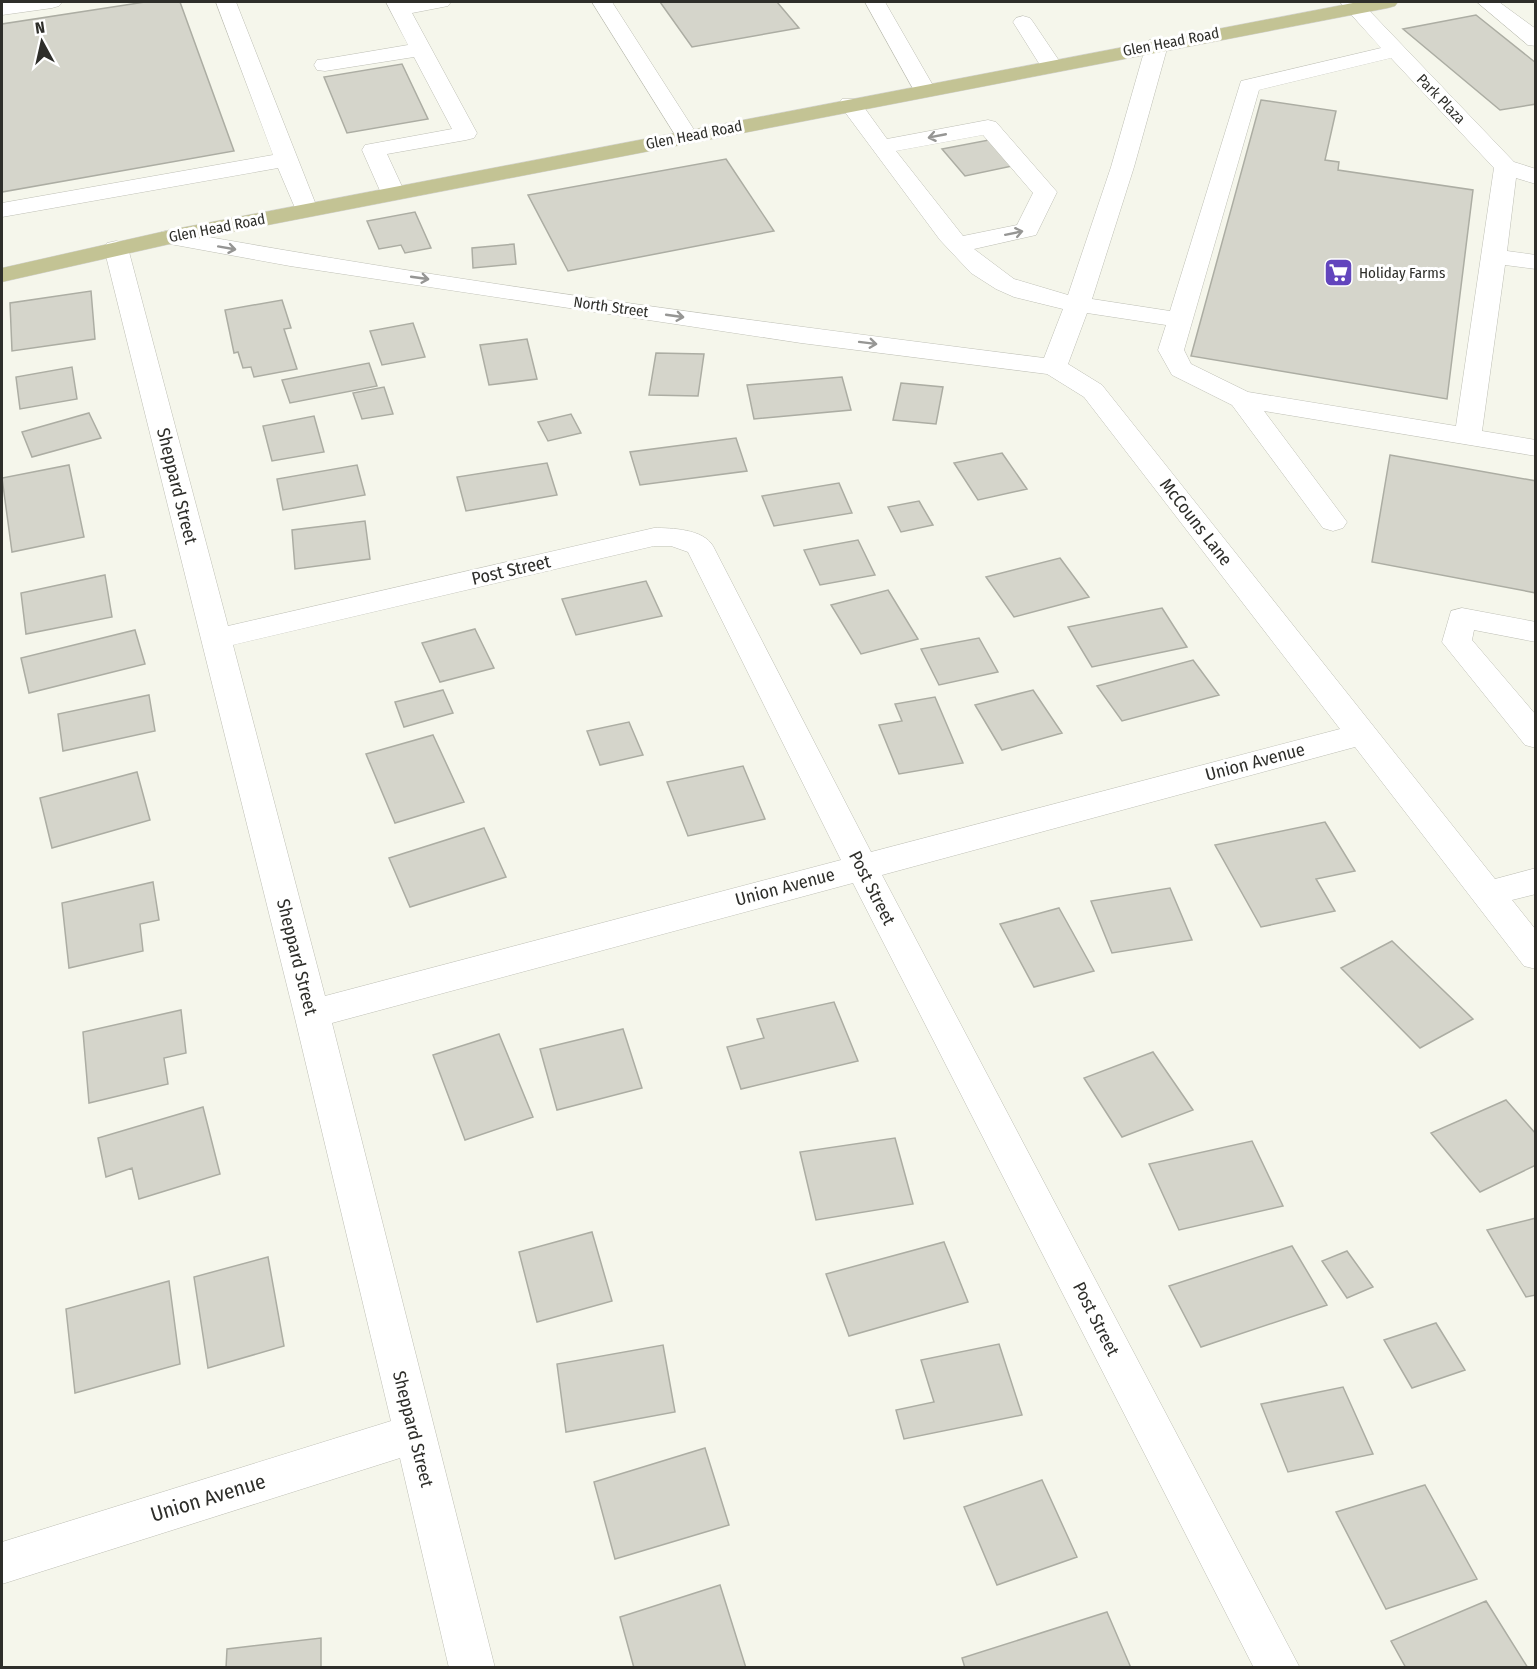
<svg xmlns="http://www.w3.org/2000/svg" width="1537" height="1669" font-family="'Fira Sans Condensed',sans-serif">
	<rect width="100%" height="100%" fill="#f5f6eb"/>
	<path fill="#d5d5cb" stroke="#acada3" stroke-width="1.5" d="M 145,2 L 180,2 L 234,151 L 2,192 L 2,24 Z
		M 660,2 L 777,2 L 799,28 L 692,47 Z
		M 1476,15 L 1536,63 L 1536,104 L 1500,110 L 1403,29 Z
		M 402,64 L 428,119 L 347,133 L 324,77 Z
		M 1261,100 L 1336,111 L 1325,160 L 1339,162 L 1338,170 L 1473,190 L 1447,399 L 1191,356 Z
		M 994,139 L 1017,165 L 965,176 L 942,149 Z
		M 726,159 L 774,231 L 568,271 L 528,195 Z
		M 415,212 L 431,248 L 405,253 L 401,245 L 379,249 L 367,221 Z
		M 514,244 L 516,264 L 473,268 L 472,248 Z
		M 91,291 L 95,339 L 12,351 L 10,303 Z
		M 282,300 L 291,328 L 284,329 L 297,369 L 254,377 L 251,367 L 243,368 L 238,352 L 234,353 L 225,310 Z
		M 413,323 L 425,357 L 382,365 L 370,331 Z
		M 527,339 L 537,379 L 489,385 L 480,345 Z
		M 656,353 L 704,354 L 698,396 L 649,395 Z
		M 369,363 L 377,386 L 290,403 L 282,380 Z
		M 72,367 L 77,399 L 20,409 L 16,377 Z
		M 842,377 L 851,410 L 754,419 L 747,385 Z
		M 901,383 L 943,387 L 936,424 L 893,420 Z
		M 384,387 L 393,414 L 362,419 L 353,393 Z
		M 89,413 L 101,438 L 32,457 L 22,432 Z
		M 571,414 L 581,433 L 548,441 L 538,422 Z
		M 314,416 L 324,452 L 272,461 L 263,426 Z
		M 736,438 L 747,471 L 640,485 L 630,452 Z
		M 1002,453 L 1027,489 L 978,500 L 954,463 Z
		M 1390,455 L 1536,481 L 1536,593 L 1372,562 Z
		M 547,463 L 557,495 L 466,511 L 457,477 Z
		M 69,465 L 84,537 L 12,552 L 2,478 Z
		M 357,465 L 365,495 L 283,510 L 277,479 Z
		M 839,483 L 852,513 L 774,526 L 762,496 Z
		M 919,501 L 933,525 L 901,532 L 888,507 Z
		M 365,521 L 370,559 L 295,569 L 292,530 Z
		M 858,540 L 875,575 L 820,585 L 804,550 Z
		M 1060,558 L 1089,597 L 1014,617 L 986,577 Z
		M 105,575 L 112,617 L 26,634 L 21,593 Z
		M 646,581 L 662,616 L 576,635 L 562,599 Z
		M 888,590 L 918,639 L 861,654 L 831,605 Z
		M 1162,608 L 1187,647 L 1092,667 L 1068,627 Z
		M 475,629 L 494,668 L 440,682 L 422,643 Z
		M 135,630 L 145,664 L 29,693 L 21,658 Z
		M 979,638 L 998,672 L 939,685 L 921,649 Z
		M 1193,660 L 1219,695 L 1122,721 L 1097,686 Z
		M 443,690 L 453,713 L 404,727 L 395,702 Z
		M 1033,690 L 1062,733 L 1002,750 L 975,705 Z
		M 149,695 L 155,731 L 63,751 L 58,714 Z
		M 935,697 L 963,763 L 899,774 L 879,725 L 902,721 L 895,704 Z
		M 629,722 L 643,755 L 600,765 L 587,731 Z
		M 433,735 L 464,802 L 395,823 L 366,754 Z
		M 743,766 L 765,819 L 688,836 L 667,782 Z
		M 137,772 L 150,820 L 52,848 L 40,798 Z
		M 1325,822 L 1355,871 L 1316,879 L 1335,911 L 1261,927 L 1215,845 Z
		M 484,828 L 506,877 L 410,907 L 389,858 Z
		M 153,882 L 159,920 L 140,924 L 143,951 L 69,968 L 62,903 Z
		M 1170,888 L 1192,940 L 1112,953 L 1091,901 Z
		M 1059,908 L 1094,971 L 1034,987 L 1000,924 Z
		M 1392,941 L 1473,1019 L 1420,1048 L 1341,968 Z
		M 834,1002 L 858,1061 L 741,1089 L 727,1047 L 764,1038 L 757,1019 Z
		M 181,1010 L 186,1053 L 164,1058 L 168,1084 L 89,1103 L 83,1032 Z
		M 623,1029 L 642,1088 L 557,1110 L 540,1049 Z
		M 499,1034 L 533,1117 L 465,1140 L 433,1055 Z
		M 1153,1052 L 1193,1110 L 1122,1137 L 1084,1078 Z
		M 1506,1100 L 1536,1134 L 1536,1165 L 1480,1192 L 1431,1133 Z
		M 203,1107 L 220,1174 L 139,1199 L 132,1168 L 106,1177 L 98,1138 Z
		M 895,1138 L 913,1204 L 816,1220 L 800,1152 Z
		M 1252,1141 L 1283,1206 L 1179,1230 L 1149,1164 Z
		M 1536,1218 L 1536,1295 L 1526,1297 L 1487,1230 Z
		M 592,1232 L 612,1301 L 537,1322 L 519,1252 Z
		M 944,1242 L 968,1302 L 849,1336 L 826,1274 Z
		M 1292,1246 L 1327,1305 L 1201,1347 L 1169,1286 Z
		M 1347,1251 L 1373,1287 L 1347,1298 L 1322,1261 Z
		M 268,1257 L 284,1346 L 208,1368 L 194,1277 Z
		M 169,1281 L 180,1364 L 75,1393 L 66,1309 Z
		M 1436,1323 L 1465,1370 L 1412,1388 L 1384,1340 Z
		M 999,1344 L 1022,1415 L 904,1439 L 896,1410 L 934,1402 L 921,1360 Z
		M 663,1345 L 675,1412 L 566,1432 L 557,1364 Z
		M 1343,1387 L 1373,1454 L 1288,1472 L 1261,1404 Z
		M 705,1448 L 729,1525 L 615,1559 L 594,1482 Z
		M 1042,1480 L 1077,1557 L 997,1585 L 964,1507 Z
		M 1425,1485 L 1477,1579 L 1386,1609 L 1336,1512 Z
		M 720,1585 L 746,1668 L 634,1668 L 620,1617 Z
		M 1486,1601 L 1528,1668 L 1406,1668 L 1391,1641 Z
		M 1107,1612 L 1131,1668 L 965,1668 L 962,1658 Z
		M 321,1638 L 321,1668 L 226,1668 L 227,1649 Z"/>
	<g fill="none" stroke-linecap="round" stroke-linejoin="round">
		<defs>
			<path id="minor" d="M 11,2 L 62,2 L 59,6 L 52,8 L 2,15 L 2,3 Z
				M 216,2 L 236,2 L 318,210 L 314,215 L 298,215 L 278,168 L 2,217 L 2,203 L 273,155 Z
				M 386,2 L 451,2 L 448,6 L 412,13 L 477,133 L 474,138 L 466,140 L 387,154 L 405,193 L 401,198 L 385,198 L 381,193 L 362,150 L 365,145 L 452,129 L 414,57 L 325,71 L 317,70 L 314,65 L 317,60 L 325,59 L 408,45 Z
				M 592,2 L 612,2 L 698,136 L 695,141 L 679,141 Z
				M 865,2 L 885,2 L 935,89 L 932,94 L 916,94 Z
				M 1340,2 L 1361,2 L 1514,162 L 1536,169 L 1536,184 L 1516,178 L 1507,251 L 1536,255 L 1536,269 L 1505,265 L 1482,431 L 1536,440 L 1536,456 L 1264,411 L 1347,522 L 1343,528 L 1333,531 L 1323,528 L 1232,405 L 1172,375 L 1158,350 L 1166,325 L 1087,313 L 1068,364 L 1102,385 L 1495,879 L 1536,868 L 1536,894 L 1512,900 L 1536,930 L 1536,969 L 1524,966 L 1355,747 L 882,875 L 1300,1668 L 1254,1668 L 853,883 L 332,1023 L 495,1668 L 449,1668 L 400,1458 L 2,1584 L 2,1542 L 391,1421 L 294,1014 L 104,248 L 107,243 L 116,241 L 125,243 L 128,248 L 228,626 L 654,528 C 672,528 703,529 713,546 L 871,852 L 1340,729 L 1084,397 L 1047,374 L 801,343 L 290,266 L 170,244 L 161,242 L 158,237 L 161,232 L 170,230 C 460,283 752,321 1044,358 L 1063,309 L 1014,297 L 996,289 L 971,273 L 940,240 L 839,104 L 842,99 L 858,99 L 887,139 L 988,120 L 996,122 L 1057,192 L 1036,235 L 974,249 L 1014,279 L 1068,295 L 1111,167 L 1146,45 L 1149,40 L 1165,40 L 1168,45 L 1134,167 L 1092,299 L 1170,311 L 1241,81 L 1381,48 ZM 1391,58 L 1494,168 L 1456,426 L 1248,392 L 1191,364 L 1184,350 L 1259,90 ZM 983,135 L 1033,193 L 1017,225 L 963,236 L 896,151 ZM 654,546 L 671,546 L 688,552 L 841,860 L 325,996 L 233,645 Z
				M 1477,2 L 1499,2 L 1536,29 L 1536,46 L 1528,45 Z
				M 1023,16 L 1030,18 L 1033,22 L 1062,65 L 1059,70 L 1043,70 L 1040,65 L 1013,22 L 1016,18 Z
				M 1462,608 L 1536,622 L 1536,642 L 1474,630 L 1472,640 L 1536,715 L 1536,748 L 1525,745 L 1442,642 L 1451,611 Z"/>
			<path id="major" d="M 1358,2 L 1398,2 L 1395,6 L 1388,8 L 170,244 L 2,282 L 2,268 L 170,230 Z"/>
		</defs>
		<use href="#minor" stroke="#bebfb5" stroke-width="1"/>
		<use href="#major" stroke="#d5d5d4" stroke-width="1"/>
		<use href="#minor" fill="#fff" fill-rule="evenodd"/>
		<use href="#major" fill="#c3c394" fill-rule="evenodd"/>
	</g>
	<defs><path id="oneway-shaft" d="M-6 0H5M1.5-3L5.5 0L1.5 3" fill="none" stroke-width="1.6" stroke-linecap="round" stroke-linejoin="round" transform="scale(1.5)"/></defs>
	<g stroke="#969694">
		<use href="#oneway-shaft" transform="translate(937 136) rotate(169)"/>
		<use href="#oneway-shaft" transform="translate(1014 233) rotate(-12)"/>
		<use href="#oneway-shaft" transform="translate(227 248) rotate(10)"/>
		<use href="#oneway-shaft" transform="translate(420 278) rotate(8)"/>
		<use href="#oneway-shaft" transform="translate(675 316) rotate(8)"/>
		<use href="#oneway-shaft" transform="translate(868 343) rotate(7)"/>
	</g>
	<defs>
		<symbol id="supermarket-square" viewBox="-11 -11 22 22"><rect x="-9" y="-9" width="18" height="18" rx="4" fill="#6245bd" stroke="#fff"/><path d="M-6-5.5h2.5l.6 2H6L4.5 2H-2.5L-4.4-4H-6ZM-1.5 3.2a1.3 1.3 0 1 0 .1 0ZM3 3.2a1.3 1.3 0 1 0 .1 0Z" fill="#fff"/></symbol>
	</defs>
	<g fill-rule="evenodd">
		<use href="#supermarket-square" x="1322" y="256" width="33" height="33"/>
	</g>
	<g text-anchor="middle" dominant-baseline="central" stroke-width="6" stroke-linejoin="round" paint-order="stroke">
		<g font-size="15" fill="#2e2e2a" stroke="#fff">
			<text transform="translate(1171 42) rotate(-11)">Glen Head Road</text>
			<text transform="translate(1441 99) rotate(46)">Park Plaza</text>
			<text transform="translate(694 135) rotate(-11)">Glen Head Road</text>
			<text transform="translate(217 228) rotate(-11)">Glen Head Road</text>
			<text transform="translate(611 307) rotate(8)">North Street</text>
		</g>
		<g font-size="15" fill="#2e2e2a" stroke="#fff" text-anchor="start">
			<text x="1359" y="273">Holiday Farms</text>
		</g>
		<g font-size="18" fill="#2e2e2a" stroke="#fff">
			<text transform="translate(177 486) rotate(76)">Sheppard Street</text>
			<text transform="translate(1196 522) rotate(52)">McCouns Lane</text>
			<text transform="translate(511 570) rotate(-13)">Post Street</text>
			<text transform="translate(1255 762) rotate(-15)">Union Avenue</text>
			<text transform="translate(785 887) rotate(-15)">Union Avenue</text>
			<text transform="translate(872 888) rotate(63)">Post Street</text>
			<text transform="translate(297 957) rotate(76)">Sheppard Street</text>
			<text transform="translate(1096 1319) rotate(63)">Post Street</text>
			<text transform="translate(413 1429) rotate(76)">Sheppard Street</text>
		</g>
		<g font-size="21" fill="#2e2e2a" stroke="#fff">
			<text transform="translate(208 1498) rotate(-17)">Union Avenue</text>
		</g>
	</g>
	<rect width="1537" height="1669" fill="none" stroke="#2e2e2a" stroke-width="6"/>
	<g transform="translate(42 42) rotate(352)" stroke="#ffffff" stroke-width="4.5" paint-order="stroke">
	<path d="M0-4.5L10 22L0 15L-10 22Z" fill="#2e2e2a"/>
	<text y="-9" font-size="16" font-weight="bold" text-anchor="middle" fill="#2e2e2a">N</text>
	</g>
</svg>
